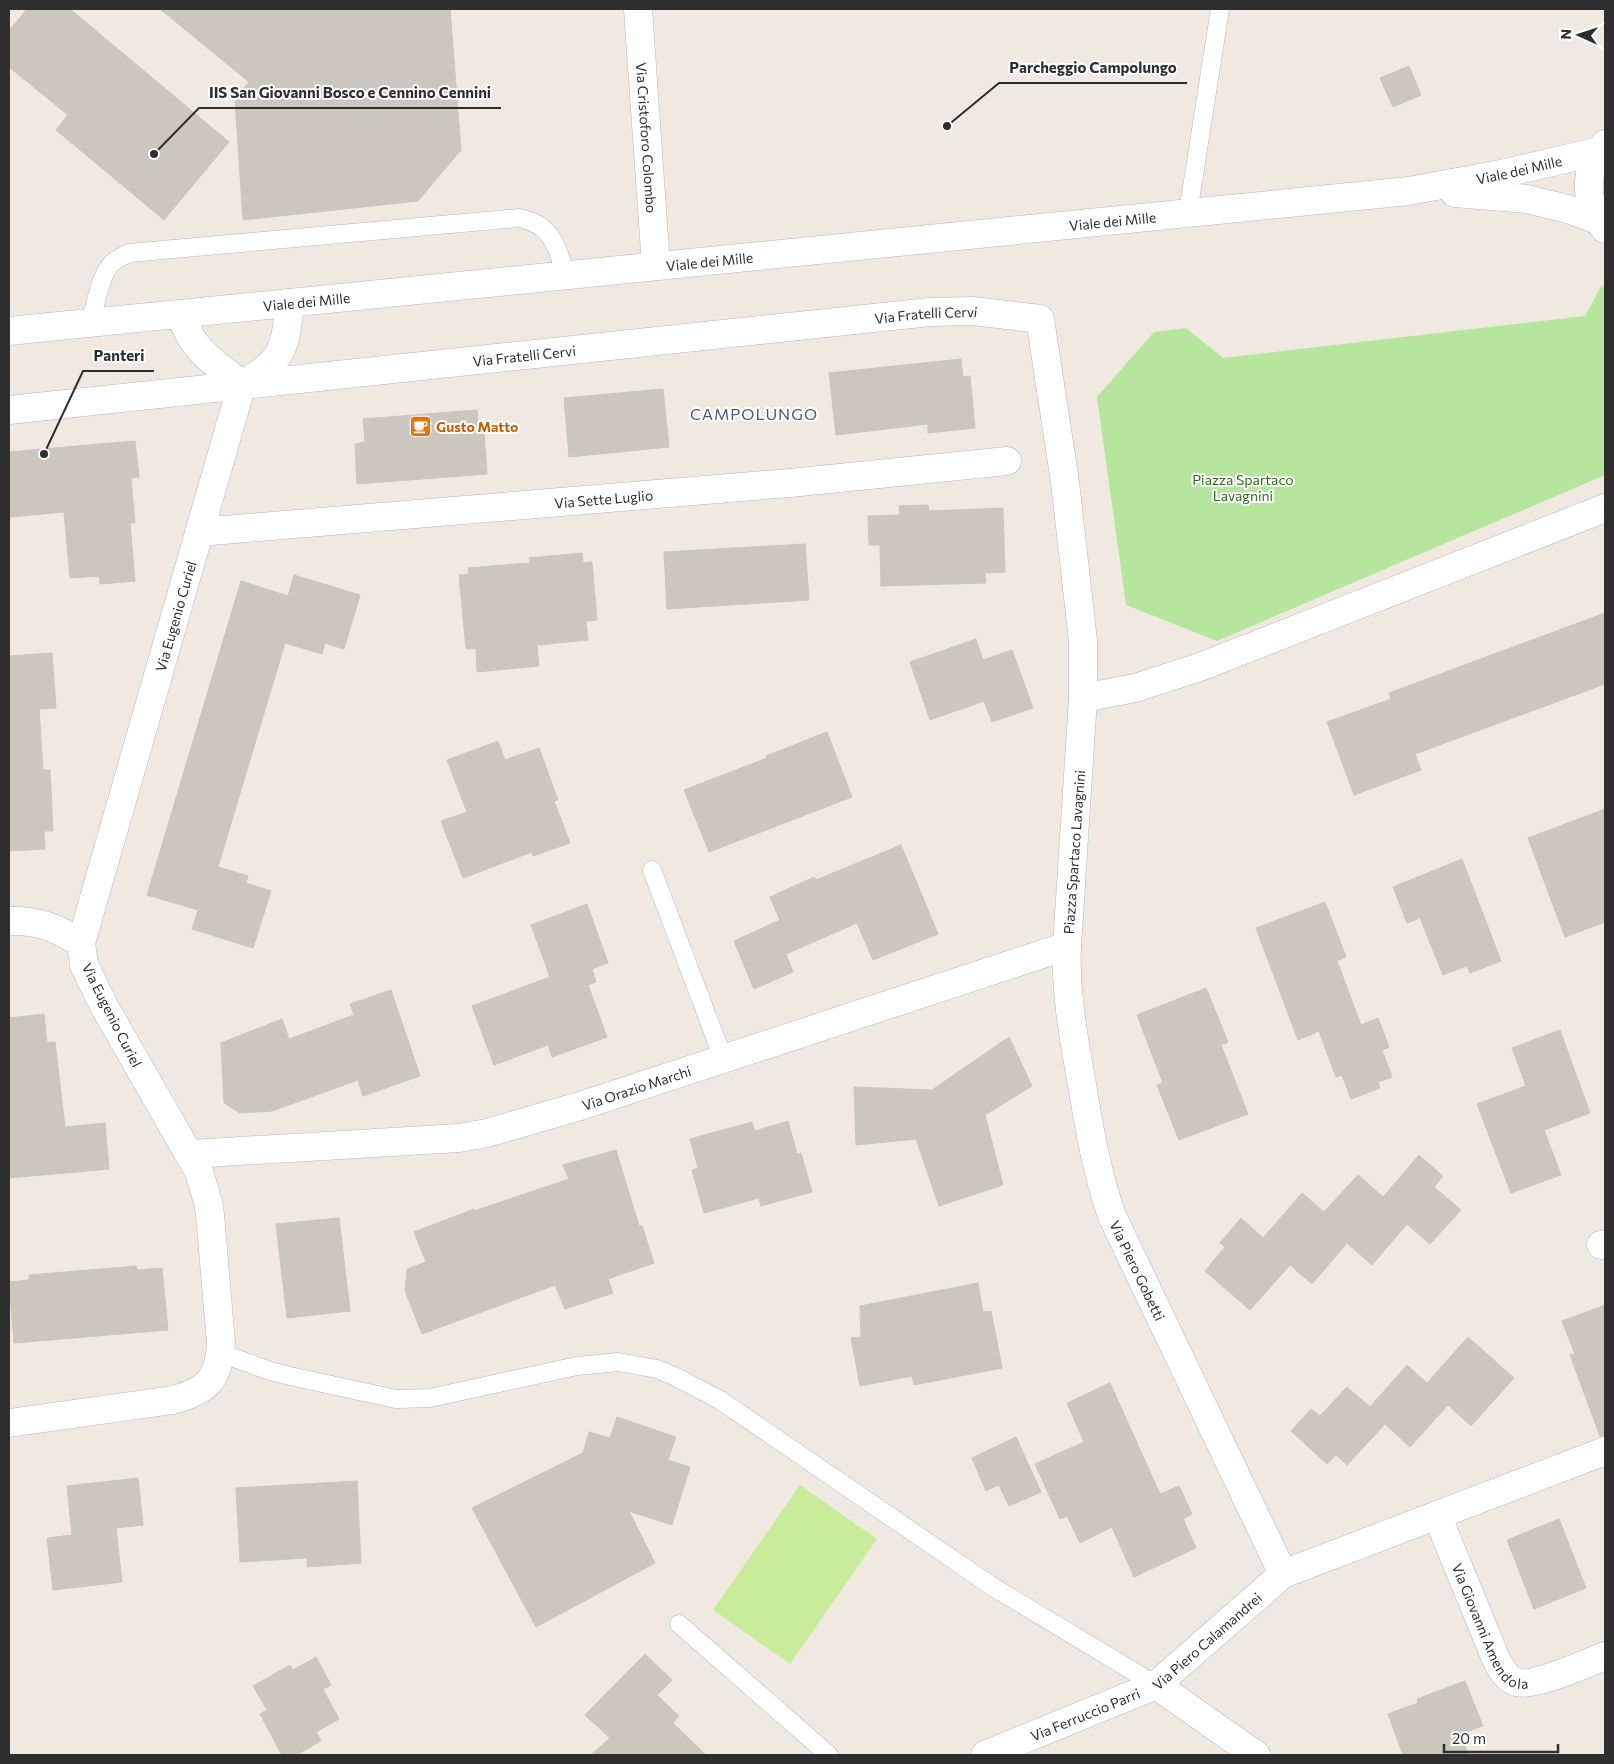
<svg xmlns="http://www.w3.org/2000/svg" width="1614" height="1764" font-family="Commissioner,sans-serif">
	<rect width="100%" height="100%" fill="#efe9e1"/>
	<path fill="#b6e59e" d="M 1602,285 L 1605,292 L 1605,475 L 1217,641 L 1126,605 L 1097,397 L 1154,332 L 1186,328 L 1223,358 L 1585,316 Z"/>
	<path fill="#c9ec9a" d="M 800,1485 L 877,1539 L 790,1664 L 713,1610 Z"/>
	<path fill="#cbc7bf" stroke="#cbc5ba" d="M 27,9 L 70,9 L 229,142 L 164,220 L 56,130 L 68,115 L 9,67 L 9,31 Z
		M 160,9 L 450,9 L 461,150 L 418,201 L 243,220 L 235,99 L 249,82 Z
		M 1409,66 L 1421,95 L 1393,107 L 1380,78 Z
		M 961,359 L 963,377 L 970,376 L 975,428 L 928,433 L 928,424 L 836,435 L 829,373 Z
		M 663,389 L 669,447 L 569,457 L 564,398 Z
		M 477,410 L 479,432 L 484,432 L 487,474 L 357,484 L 355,444 L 365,442 L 363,419 Z
		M 135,441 L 139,477 L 131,478 L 135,523 L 130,523 L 135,581 L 100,584 L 99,576 L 70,578 L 64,512 L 9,517 L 9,452 Z
		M 928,505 L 929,511 L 1003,508 L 1005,572 L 985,573 L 986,583 L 881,586 L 880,545 L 869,545 L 868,516 L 900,515 L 899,506 Z
		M 805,544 L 809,600 L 667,609 L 664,552 Z
		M 582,553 L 583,563 L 592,562 L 597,620 L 586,621 L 588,640 L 537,645 L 539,666 L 477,672 L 476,648 L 466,649 L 459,575 L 469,574 L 468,568 L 530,563 L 529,558 Z
		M 294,575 L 360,595 L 344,649 L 325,643 L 322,654 L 285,643 L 218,867 L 248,876 L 246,883 L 271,891 L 253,948 L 192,929 L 198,910 L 147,895 L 241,581 L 288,596 Z
		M 1605,613 L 1605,684 L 1415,754 L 1421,770 L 1354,795 L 1327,722 L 1391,699 L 1389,693 Z
		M 976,639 L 983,660 L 1012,650 L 1033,708 L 992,722 L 984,701 L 930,720 L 910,662 Z
		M 52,653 L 56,708 L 39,709 L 43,770 L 50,770 L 53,831 L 44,831 L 45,849 L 9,851 L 9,656 Z
		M 827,732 L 852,797 L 709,852 L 684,790 L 767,758 L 766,756 Z
		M 498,741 L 505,760 L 539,748 L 558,800 L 554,801 L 570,843 L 533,856 L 532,852 L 463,878 L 441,821 L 467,812 L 447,760 Z
		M 1605,809 L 1605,922 L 1565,937 L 1528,838 Z
		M 901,845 L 938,934 L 873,960 L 857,923 L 786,954 L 793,972 L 754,989 L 734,941 L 780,920 L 770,897 L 814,877 L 816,880 Z
		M 1462,859 L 1501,961 L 1470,973 L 1467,966 L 1443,975 L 1420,918 L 1407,923 L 1393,887 Z
		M 1325,902 L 1346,957 L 1337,961 L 1361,1025 L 1378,1018 L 1389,1047 L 1382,1050 L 1392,1077 L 1378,1082 L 1380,1088 L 1351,1099 L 1342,1075 L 1336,1077 L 1319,1031 L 1298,1040 L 1256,928 Z
		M 587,904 L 608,963 L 592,969 L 596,982 L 588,985 L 607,1037 L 552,1057 L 548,1045 L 494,1065 L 472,1006 L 550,977 L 531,925 Z
		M 1206,988 L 1228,1042 L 1221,1045 L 1248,1114 L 1179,1140 L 1157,1085 L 1163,1083 L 1137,1015 Z
		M 391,990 L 420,1076 L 363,1096 L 358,1080 L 272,1111 L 240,1113 L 224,1103 L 221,1043 L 282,1019 L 289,1039 L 354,1015 L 350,1004 Z
		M 44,1014 L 47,1043 L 55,1042 L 65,1127 L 105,1123 L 109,1169 L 9,1178 L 9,1018 Z
		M 1560,1030 L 1590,1113 L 1544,1130 L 1561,1175 L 1511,1193 L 1477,1104 L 1526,1086 L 1512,1048 Z
		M 1009,1037 L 1032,1086 L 985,1115 L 1003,1185 L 939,1206 L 916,1139 L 856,1145 L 854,1087 L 932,1090 Z
		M 788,1121 L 797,1154 L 801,1153 L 812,1192 L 761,1206 L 759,1198 L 704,1213 L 692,1170 L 698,1168 L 690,1139 L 752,1122 L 755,1131 Z
		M 616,1150 L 639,1226 L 642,1226 L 654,1263 L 608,1279 L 613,1293 L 565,1309 L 555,1285 L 422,1334 L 405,1291 L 407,1269 L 426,1262 L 414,1232 L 474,1209 L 474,1211 L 569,1179 L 563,1165 Z
		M 1419,1155 L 1443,1176 L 1434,1187 L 1461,1210 L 1430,1244 L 1407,1224 L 1372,1265 L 1347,1243 L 1312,1284 L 1290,1265 L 1250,1310 L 1205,1271 L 1225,1247 L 1220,1243 L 1241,1218 L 1263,1238 L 1302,1193 L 1324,1212 L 1358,1175 L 1383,1197 Z
		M 339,1218 L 350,1311 L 287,1318 L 276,1224 Z
		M 136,1266 L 137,1270 L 162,1268 L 168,1330 L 14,1343 L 9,1282 L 29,1280 L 29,1275 Z
		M 978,1283 L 983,1312 L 991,1311 L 1002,1368 L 914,1385 L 912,1376 L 860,1386 L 851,1338 L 861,1337 L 860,1306 Z
		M 1605,1305 L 1605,1436 L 1600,1436 L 1570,1355 L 1575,1354 L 1562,1321 Z
		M 1468,1337 L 1514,1378 L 1471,1426 L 1448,1405 L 1410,1447 L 1385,1424 L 1347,1465 L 1336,1455 L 1327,1464 L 1291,1431 L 1311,1409 L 1320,1416 L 1347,1387 L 1370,1407 L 1407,1365 L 1427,1383 Z
		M 1110,1383 L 1160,1494 L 1179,1486 L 1192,1514 L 1183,1519 L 1196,1548 L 1134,1577 L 1112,1527 L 1080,1543 L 1067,1516 L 1060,1519 L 1035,1464 L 1084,1442 L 1067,1403 Z
		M 617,1417 L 676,1437 L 668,1460 L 690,1467 L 672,1525 L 629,1511 L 655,1563 L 536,1627 L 472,1508 L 583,1453 L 589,1432 L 610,1438 Z
		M 1016,1437 L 1041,1492 L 1009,1506 L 999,1485 L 986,1491 L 972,1458 Z
		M 138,1478 L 143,1525 L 116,1528 L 122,1582 L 53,1590 L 47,1538 L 72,1535 L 67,1486 Z
		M 357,1481 L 361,1563 L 307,1567 L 307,1558 L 240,1562 L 236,1488 Z
		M 1559,1519 L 1586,1588 L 1534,1609 L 1507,1540 Z
		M 645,1654 L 672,1680 L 657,1695 L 679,1716 L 673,1723 L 706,1755 L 591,1755 L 610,1738 L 585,1715 Z
		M 316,1657 L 331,1685 L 323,1689 L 339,1719 L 316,1732 L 321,1741 L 296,1755 L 282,1755 L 260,1714 L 267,1710 L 253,1686 L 290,1665 L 293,1670 Z
		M 1465,1681 L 1483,1726 L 1461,1734 L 1468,1755 L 1403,1755 L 1388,1714 L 1418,1703 L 1417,1699 Z"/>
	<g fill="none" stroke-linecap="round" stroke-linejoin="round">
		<defs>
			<path id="lane" d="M 1188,213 L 1220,9
				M 91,323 C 95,306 100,275 112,263 C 117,259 123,256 129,253 L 519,218 C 552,224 557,247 566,275
				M 652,870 L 723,1058
				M 221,1353 L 270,1371 L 290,1376 L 396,1399 L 430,1398 L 577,1366 L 618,1362 L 657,1369 L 676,1377 L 720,1400 L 993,1587 L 1156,1685
				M 679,1624 L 829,1755"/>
			<g id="street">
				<path id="s1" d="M 638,9 L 656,266"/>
				<path d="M 181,314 C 192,351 213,362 242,384"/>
				<path id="s2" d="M 9,410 L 930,312 L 973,311 L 1040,319 L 1065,482 L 1083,641 L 1083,698 L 1067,946 C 1065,991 1073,1034 1081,1079 C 1089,1127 1096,1170 1112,1216 L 1283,1574"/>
				<path id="s3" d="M 199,532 L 790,483 L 1007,461"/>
				<path d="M 1083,698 L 1135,688 L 1200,667 L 1605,508"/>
				<path d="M 9,921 C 39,920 56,928 81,943"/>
				<path id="s4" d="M 190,1154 L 459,1138 L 487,1133 L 580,1106 L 1067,946"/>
				<path d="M 1601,1245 L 1605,1244"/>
				<path id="s5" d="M 9,1423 L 173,1400 C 207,1391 219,1379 221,1343 L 210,1215 L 208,1202 L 199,1172 L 104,1006 L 84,965 L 81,943 L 242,384 C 283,363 287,345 289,303"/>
				<path id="s6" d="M 1437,1515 L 1496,1659 C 1501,1668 1506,1679 1516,1682 C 1531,1688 1588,1663 1605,1656"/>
				<path d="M 1156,1685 L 1256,1755"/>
				<path id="s7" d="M 985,1755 L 1156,1685 L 1283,1574 L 1605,1451"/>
			</g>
			<g id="secondary">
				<path d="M 1455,193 L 1527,199 L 1568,209 L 1597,220"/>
				<path d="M 1605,229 C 1584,203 1583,170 1605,144"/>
				<path id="s8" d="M 9,331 L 1409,191 L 1501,174 L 1599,151"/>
			</g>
		</defs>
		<use href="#lane" stroke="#b4b7c1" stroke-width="19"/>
		<use href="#street" stroke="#b4b7c1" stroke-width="29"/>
		<use href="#secondary" stroke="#b4b7c1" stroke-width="29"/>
		<use href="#lane" stroke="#fff" stroke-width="18"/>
		<use href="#street" stroke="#fff" stroke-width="28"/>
		<use href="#secondary" stroke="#fff" stroke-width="28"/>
	</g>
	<defs>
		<symbol id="cafe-square" viewBox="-11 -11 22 22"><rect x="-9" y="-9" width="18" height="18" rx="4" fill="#e8710a" stroke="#fff"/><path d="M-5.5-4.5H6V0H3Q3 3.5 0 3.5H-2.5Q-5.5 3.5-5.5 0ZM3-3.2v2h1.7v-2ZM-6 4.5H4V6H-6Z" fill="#fff"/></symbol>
	</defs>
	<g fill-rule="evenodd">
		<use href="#cafe-square" x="408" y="414" width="25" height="25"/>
	</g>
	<g text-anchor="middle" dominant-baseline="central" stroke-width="4" stroke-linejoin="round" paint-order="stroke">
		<g font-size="14" fill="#2e2e2e" stroke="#fff">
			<text stroke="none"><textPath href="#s1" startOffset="129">Via Cristoforo Colombo</textPath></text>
			<text stroke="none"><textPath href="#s8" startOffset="1519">Viale dei Mille</textPath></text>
			<text stroke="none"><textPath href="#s8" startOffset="1109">Viale dei Mille</textPath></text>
			<text stroke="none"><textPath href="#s8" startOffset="704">Viale dei Mille</textPath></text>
			<text stroke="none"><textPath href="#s8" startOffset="299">Viale dei Mille</textPath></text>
			<text stroke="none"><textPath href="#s2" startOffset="922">Via Fratelli Cervi</textPath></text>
			<text stroke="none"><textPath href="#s2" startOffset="518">Via Fratelli Cervi</textPath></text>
			<text stroke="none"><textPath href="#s3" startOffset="406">Via Sette Luglio</textPath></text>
			<text stroke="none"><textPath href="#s5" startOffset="1020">Via Eugenio Curiel</textPath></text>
			<text transform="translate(1074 852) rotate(-86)">Piazza Spartaco Lavagnini</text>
			<text transform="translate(112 1015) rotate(63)">Via Eugenio Curiel</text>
			<text stroke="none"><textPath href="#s4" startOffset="454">Via Orazio Marchi</textPath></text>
			<text stroke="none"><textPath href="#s2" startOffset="2002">Via Piero Gobetti</textPath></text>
			<text stroke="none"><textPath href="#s6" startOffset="126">Via Giovanni Amendola</textPath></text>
			<text stroke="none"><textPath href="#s7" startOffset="252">Via Piero Calamandrei</textPath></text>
			<text stroke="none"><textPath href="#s7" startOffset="108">Via Ferruccio Parri</textPath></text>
		</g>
		<g font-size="14" font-weight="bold" fill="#c56008" stroke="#fff" text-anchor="start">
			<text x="436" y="426">Gusto Matto</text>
		</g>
		<g font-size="14" fill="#2c6e1b" stroke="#fff">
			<text x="1243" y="479">Piazza Spartaco<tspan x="1243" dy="16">Lavagnini</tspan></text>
		</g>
		<g font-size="16" letter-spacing="1" fill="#4d5680" stroke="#fff">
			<text x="754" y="413">CAMPOLUNGO</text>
		</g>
	</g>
	<path fill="none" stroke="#2e2e2e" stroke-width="2" d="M947 126L999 83H1187M154 154L199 108H501M44 454L83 371H154"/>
	<g fill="#2e2e2e" stroke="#fff" stroke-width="2">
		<circle cx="947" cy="126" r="5"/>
		<circle cx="154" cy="154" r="5"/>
		<circle cx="44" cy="454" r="5"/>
	</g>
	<g font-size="15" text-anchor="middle" font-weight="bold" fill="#2e2e2e" stroke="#fff" stroke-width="4" stroke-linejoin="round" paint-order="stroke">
		<text x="1093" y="73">Parcheggio Campolungo</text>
		<text x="350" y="98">IIS San Giovanni Bosco e Cennino Cennini</text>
		<text x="119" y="361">Panteri</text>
	</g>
	<rect width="1614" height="1764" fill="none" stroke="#2e2e2e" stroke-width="20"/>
	<g transform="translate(1579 35) rotate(273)" stroke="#ffffff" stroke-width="4" paint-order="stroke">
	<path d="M0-4L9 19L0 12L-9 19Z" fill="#2e2e2e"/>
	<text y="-8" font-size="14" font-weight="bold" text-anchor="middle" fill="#2e2e2e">N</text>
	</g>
	<path d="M1444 1744v8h114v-8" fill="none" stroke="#2e2e2e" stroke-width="2.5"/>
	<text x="1452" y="1744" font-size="15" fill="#2e2e2e" stroke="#ffffff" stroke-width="4" paint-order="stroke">20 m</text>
</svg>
